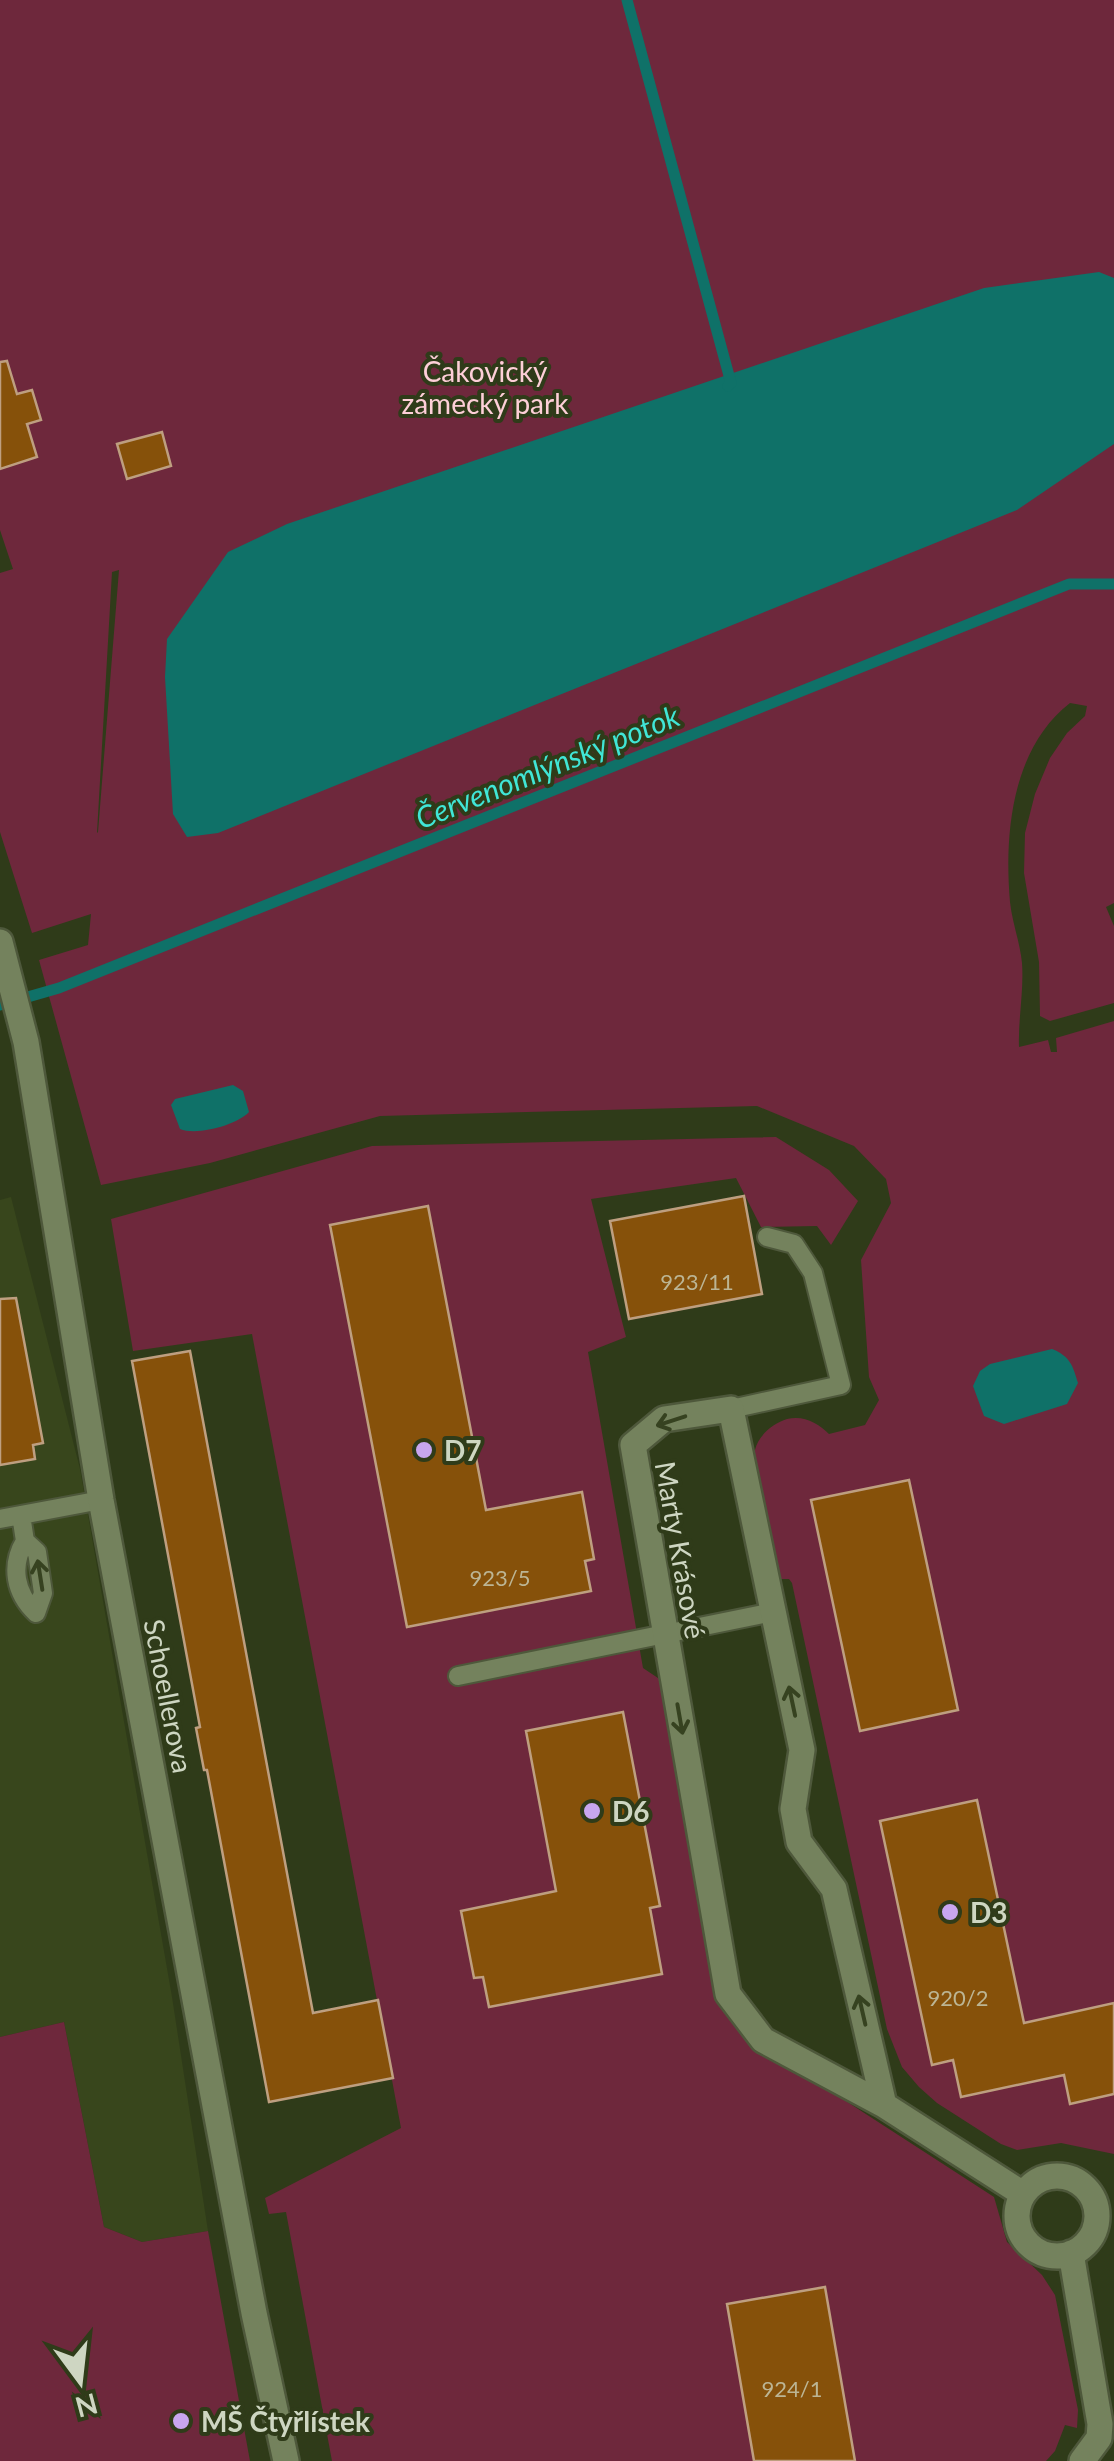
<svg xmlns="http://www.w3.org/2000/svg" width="1114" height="2461" font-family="Lato,sans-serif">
	<rect width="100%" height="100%" fill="#2f3b19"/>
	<path fill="#38461c" d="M 11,1197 L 80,1469 L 172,1997 L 208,2231 L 142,2242 L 104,2227 L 64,2022 L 0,2037 L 0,1200 Z"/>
	<path fill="#6e283c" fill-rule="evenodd" d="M 0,0 L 1114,0 L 1114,903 L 1106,907 L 1114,926 L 1114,1003 L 1050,1021 L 1040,1016 L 1039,962 L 1024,873 L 1025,833 L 1035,794 L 1050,758 L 1067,733 L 1085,716 L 1087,706 L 1070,703 C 1012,748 1004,833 1010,902 C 1012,922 1020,942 1022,963 C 1024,991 1018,1019 1019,1047 L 1048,1040 L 1051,1052 L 1057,1052 L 1056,1038 L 1114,1021 L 1114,2008 L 1028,2042 L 977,1801 L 880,1822 L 932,2064 L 953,2060 L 961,2097 L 1064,2075 L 1071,2103 L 1114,2094 L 1114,2154 L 1061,2143 L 1017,2150 L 1001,2144 L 937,2103 L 919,2087 L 902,2067 L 887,2029 L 792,1583 L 789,1579 L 779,1579 C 774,1554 751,1471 755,1450 C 758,1436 773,1423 787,1419 C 804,1415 818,1423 829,1434 L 865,1425 L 879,1400 L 869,1377 L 861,1260 L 891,1203 L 886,1179 L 854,1146 L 757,1106 L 380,1116 L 210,1163 L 101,1185 L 39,960 L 88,945 L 91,914 L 32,933 L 0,832 L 0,573 L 13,569 L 0,530 L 0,469 L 37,457 L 27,424 L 41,419 L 32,390 L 0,400 ZM 119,570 L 98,832 L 97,833 L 112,572 ZM 909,1480 L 957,1710 L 860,1730 L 811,1500 Z
		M 776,1137 L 829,1170 L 858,1201 L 831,1245 L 817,1226 L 761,1227 L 736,1178 L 591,1199 L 626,1337 L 588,1352 L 643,1668 L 661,1680 L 747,2037 L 994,2197 L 1007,2242 L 1042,2275 L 1055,2295 L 1078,2410 L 1077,2428 L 1065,2425 L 1055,2451 L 1046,2461 L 855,2461 L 825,2287 L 728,2304 L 754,2461 L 332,2461 L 286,2212 L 269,2214 L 265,2198 L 401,2128 L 252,1334 L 133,1351 L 111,1219 L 372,1146 ZM 428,1206 L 486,1510 L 581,1492 L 594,1558 L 585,1561 L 591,1591 L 407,1626 L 330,1225 ZM 623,1712 L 660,1905 L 650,1908 L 662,1973 L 490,2007 L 483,1977 L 474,1977 L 462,1911 L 556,1891 L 526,1731 Z
		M 64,2022 L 104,2227 L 142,2242 L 208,2231 L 250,2461 L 0,2461 L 0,2037 Z"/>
	<path fill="#0f7168" d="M 1099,272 L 1114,278 L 1114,444 L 1017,510 L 218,833 L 187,837 L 173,814 L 165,677 L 167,639 L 228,552 L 287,524 L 984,288 Z
		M 233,1085 L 243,1091 L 249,1112 C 237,1125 197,1136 180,1129 L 171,1105 L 175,1099 Z
		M 1052,1349 C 1070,1356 1073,1366 1078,1383 L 1067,1404 L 1004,1424 L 984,1416 L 973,1386 L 980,1371 L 990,1364 Z"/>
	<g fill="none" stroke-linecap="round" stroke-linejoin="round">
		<path stroke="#0f7168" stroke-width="11" d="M 627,0 L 731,383 L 728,386
			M 0,1005 L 59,988 L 1069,584 L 1114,584"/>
	</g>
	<path fill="#86510a" stroke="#be9f80" stroke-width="2.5" d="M 7,361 L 17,394 L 32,390 L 41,420 L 27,424 L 37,457 L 0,469 L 0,362 Z
		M 162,432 L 171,466 L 127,479 L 117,444 Z
		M 744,1196 L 762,1294 L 629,1319 L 610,1221 Z
		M 428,1206 L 486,1510 L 582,1492 L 594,1559 L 585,1561 L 591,1591 L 407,1627 L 330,1225 Z
		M 16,1298 L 43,1443 L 33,1445 L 35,1459 L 0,1465 L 0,1299 Z
		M 190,1351 L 313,2013 L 378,2000 L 393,2078 L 269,2102 L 207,1770 L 204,1770 L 196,1728 L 200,1727 L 132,1361 Z
		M 909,1480 L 958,1710 L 860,1731 L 811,1500 Z
		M 623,1712 L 660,1906 L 650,1908 L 662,1974 L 489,2007 L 483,1977 L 474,1978 L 461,1911 L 556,1891 L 526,1731 Z
		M 977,1800 L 1024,2023 L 1114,2003 L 1114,2094 L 1070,2104 L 1064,2075 L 961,2097 L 953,2060 L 932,2065 L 880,1821 Z
		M 825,2287 L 855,2461 L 754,2461 L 727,2304 Z"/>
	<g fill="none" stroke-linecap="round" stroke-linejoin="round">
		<defs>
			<path id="lane" d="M 731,1409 L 841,1385 L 813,1273 L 794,1244 L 767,1237
				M 21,1515 L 25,1541 L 37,1552 L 43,1593 L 36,1613 C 15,1593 10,1566 25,1541
				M 0,1519 L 101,1500
				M 458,1676 L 773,1612"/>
			<path id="street" d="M 884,2105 L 834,1889 L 799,1842 L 793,1809 L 802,1750 L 731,1409 L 664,1419 L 633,1445 L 728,1994 L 763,2040 L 884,2105 L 1023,2194
				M1017 2216a40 40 0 1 1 80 0a40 40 0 1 1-80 0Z
				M 1071,2253 L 1100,2424 L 1099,2438 L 1082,2461"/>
			<path id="secondary" d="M 0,942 L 26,1042 L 101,1500 L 254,2313 L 286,2461"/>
		</defs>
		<use href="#lane" stroke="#4e583b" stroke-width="22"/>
		<use href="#street" stroke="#4e583b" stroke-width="30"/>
		<use href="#secondary" stroke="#4e583b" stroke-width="30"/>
		<use href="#lane" stroke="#74825d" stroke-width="18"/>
		<use href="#street" stroke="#74825d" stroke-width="25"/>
		<use href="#secondary" stroke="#74825d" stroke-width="25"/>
	</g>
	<defs><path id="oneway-shaft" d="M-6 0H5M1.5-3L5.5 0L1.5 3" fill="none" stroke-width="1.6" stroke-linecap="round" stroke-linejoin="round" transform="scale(2.5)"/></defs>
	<g stroke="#364220">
		<use href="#oneway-shaft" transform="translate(671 1421) rotate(162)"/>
		<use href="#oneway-shaft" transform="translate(40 1575) rotate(-99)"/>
		<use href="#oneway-shaft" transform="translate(792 1701) rotate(-102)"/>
		<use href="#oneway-shaft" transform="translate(680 1719) rotate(80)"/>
		<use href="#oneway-shaft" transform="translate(862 2010) rotate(-103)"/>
	</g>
	<g fill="#c8a6ef" stroke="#2f3b19" stroke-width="4">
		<circle cx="424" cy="1450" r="10"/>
		<circle cx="592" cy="1811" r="10"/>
		<circle cx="950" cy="1912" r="10"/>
		<circle cx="181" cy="2421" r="10"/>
	</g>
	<g text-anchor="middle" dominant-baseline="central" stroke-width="8" stroke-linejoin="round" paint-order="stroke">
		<g font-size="22" fill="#bcb594">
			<text x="697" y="1281">923/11</text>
			<text x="500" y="1577">923/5</text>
			<text x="958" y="1997">920/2</text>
			<text x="792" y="2388">924/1</text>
		</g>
		<g font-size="28" fill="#fecfd8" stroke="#2f3b19">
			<text x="485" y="371">Čakovický<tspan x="485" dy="32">zámecký park</tspan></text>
		</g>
		<g font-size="28" font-weight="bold" fill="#ced6c2" stroke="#2f3b19" text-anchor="start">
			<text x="444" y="1450">D7</text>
			<text x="612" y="1811">D6</text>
			<text x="970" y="1912">D3</text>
			<text x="201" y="2421">MŠ Čtyřlístek</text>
		</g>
		<g font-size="28" fill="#ced6c2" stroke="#2f3b19">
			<text transform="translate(681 1550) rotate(80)">Marty Krásové</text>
			<text transform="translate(169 1696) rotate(79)">Schoellerova</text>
		</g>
		<g font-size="30" font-style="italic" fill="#40e6d6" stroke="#2f3b19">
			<text transform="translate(547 766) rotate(-22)">Červenomlýnský potok</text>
		</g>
	</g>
	<g transform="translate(80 2381) rotate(165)" stroke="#2f3b19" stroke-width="8" paint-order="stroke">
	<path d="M0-8L18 38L0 25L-18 38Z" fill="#ced6c2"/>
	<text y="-15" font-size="28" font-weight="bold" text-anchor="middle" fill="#ced6c2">N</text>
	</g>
</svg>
